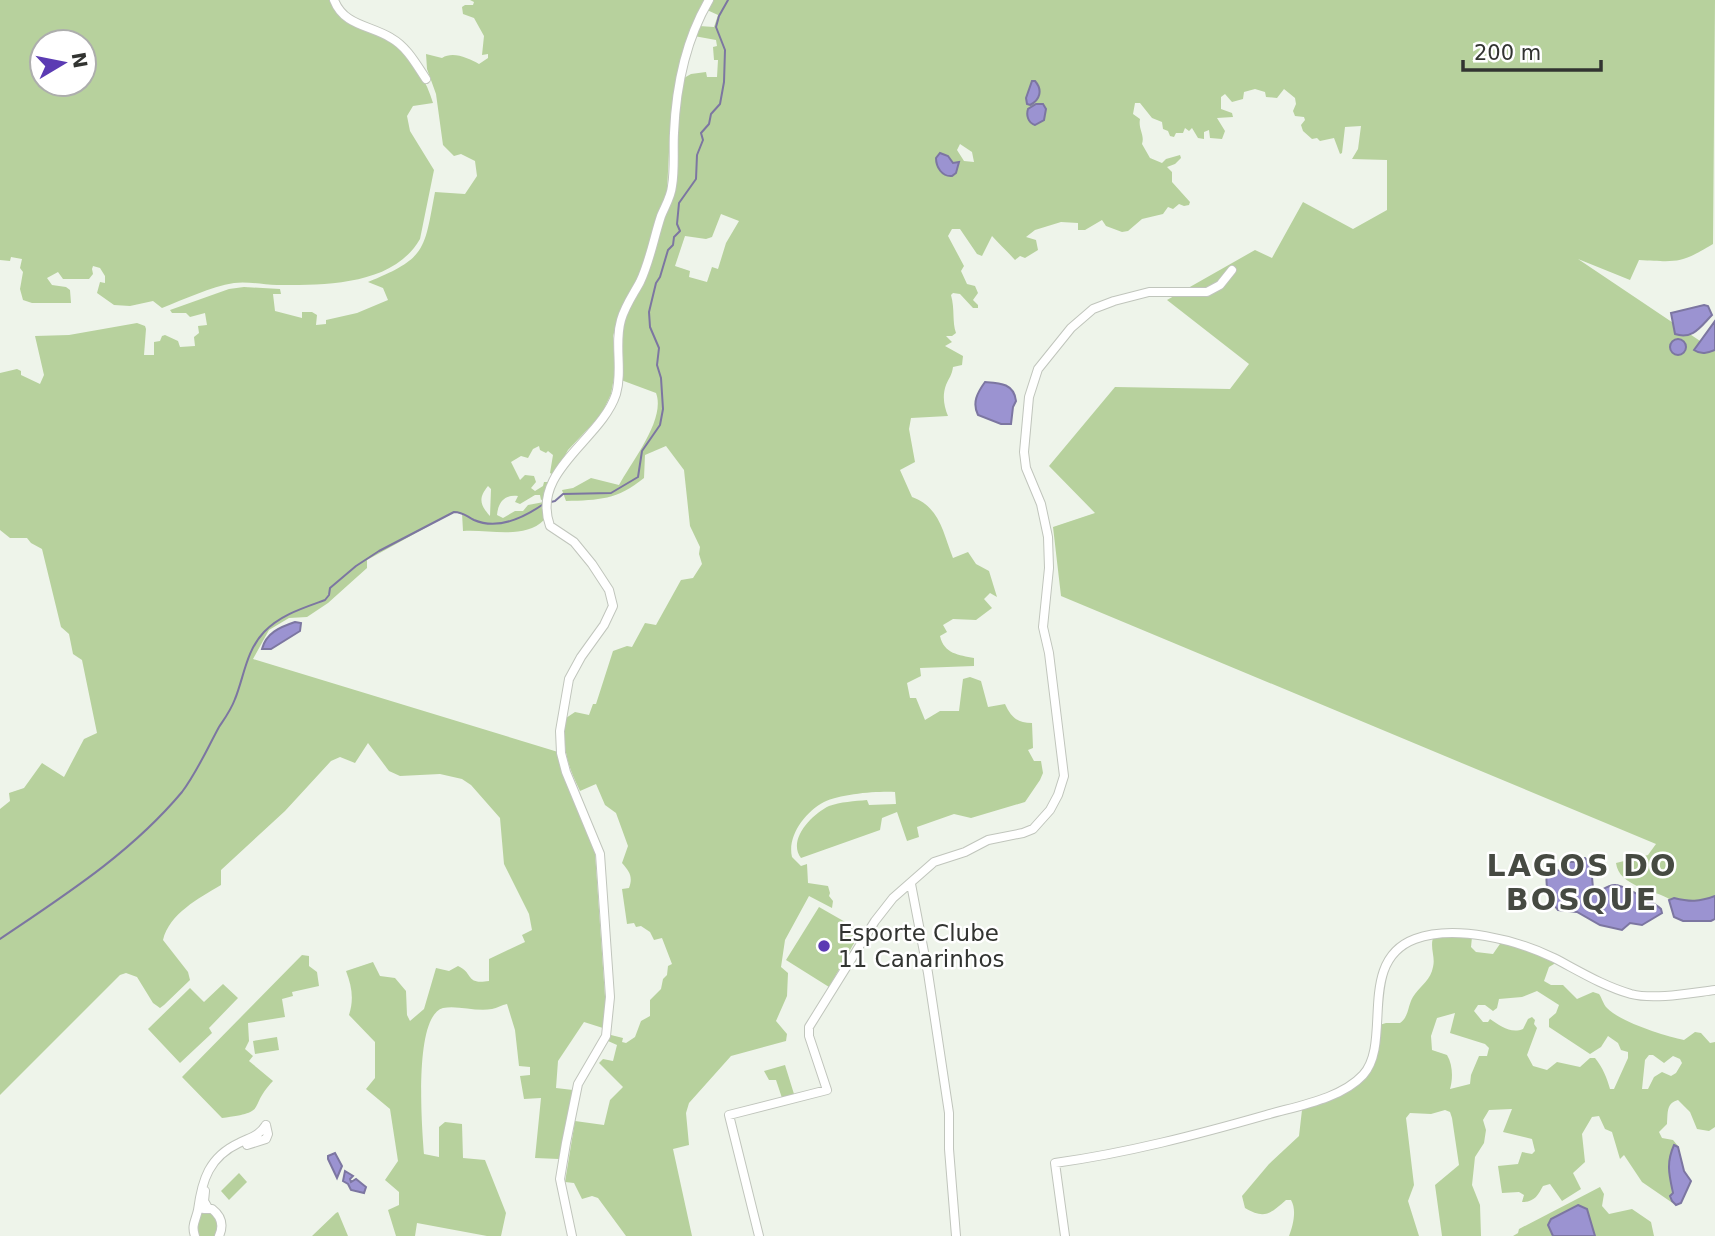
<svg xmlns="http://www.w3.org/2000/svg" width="1715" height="1236" font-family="'DejaVu Sans',sans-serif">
	<rect width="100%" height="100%" fill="#eef4ea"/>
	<path fill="#b7d19d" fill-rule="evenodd" d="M 0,0 L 332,0 L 336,9 C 354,19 384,31 399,46 C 414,61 427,82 433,103 L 413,106 L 407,116 L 410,131 L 434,170 L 420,239 C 393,286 325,285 277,285 C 263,285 248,281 234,283 C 210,287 185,299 162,308 L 153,301 L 130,306 L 114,305 L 97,293 L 100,282 L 105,283 L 105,276 L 100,268 L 93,266 L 92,269 L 93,274 L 89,279 L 63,279 L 58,272 L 47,278 L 52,285 L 66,287 L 70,290 L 71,303 L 32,303 L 23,300 L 20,289 L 23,272 L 20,268 L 22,259 L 11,257 L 10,261 L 0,260 ZM 42,42 L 84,42 L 84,84 L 42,84 Z
		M 470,0 L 706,0 L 693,24 L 679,64 L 670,132 L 667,191 L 659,211 L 641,273 L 623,305 L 613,336 L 615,372 L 611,394 L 601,415 L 568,450 L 554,475 L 550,473 L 553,455 L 548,451 L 546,453 L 540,450 L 539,446 L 533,449 L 528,458 L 521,456 L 511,462 L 520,480 L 525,475 L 534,476 L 536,482 L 531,488 L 535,491 L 543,486 L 544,482 L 549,482 L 544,499 L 541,500 L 540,495 L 535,495 L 520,504 L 515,502 L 518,496 C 504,494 498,503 497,515 L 503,518 L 515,511 L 523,511 L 528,505 L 544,502 L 544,520 C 524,540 489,529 463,531 L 462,513 L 454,512 L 367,560 L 367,568 L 328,603 L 307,617 L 289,618 L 269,630 L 253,659 L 558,752 L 595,852 L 607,1025 L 606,1029 L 584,1022 L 558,1061 L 556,1088 L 573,1090 L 559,1159 L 535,1158 L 541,1098 L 524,1099 L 520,1076 L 530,1075 L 530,1067 L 519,1066 L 515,1030 L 507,1004 C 502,1005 497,1008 492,1009 C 476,1012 458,1005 443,1008 C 413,1016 422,1128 424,1154 L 439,1157 L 439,1127 L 445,1122 L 462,1124 L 463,1158 L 485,1160 L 506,1213 L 501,1236 L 487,1236 L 417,1223 L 415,1236 L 396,1236 L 388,1210 L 399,1205 L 399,1192 L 385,1180 L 398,1161 L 390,1109 L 366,1089 L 375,1078 L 375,1042 L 349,1015 C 354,999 352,987 346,971 L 373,962 L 380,976 L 395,978 L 406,991 L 407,1015 L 410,1021 L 424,1009 L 436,968 L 449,971 L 458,966 C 474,973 465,985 489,981 L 489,959 L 525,942 L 522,935 L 532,930 L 529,914 L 504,864 L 500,818 L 471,785 L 462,779 L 440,774 L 400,776 L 389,771 L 368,743 L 355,763 L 340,757 L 331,761 L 285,811 L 221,870 L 221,885 C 199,898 169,914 163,940 L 188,972 L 190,980 L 164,1005 L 160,1008 L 153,1003 L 137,977 L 126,973 L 120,975 L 0,1095 L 0,809 L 10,801 L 9,793 L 24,788 L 42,763 L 64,777 L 84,739 L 97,733 L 82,660 L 73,654 L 69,634 L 61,627 L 42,549 L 31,543 L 27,538 L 10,538 L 0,530 L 0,373 L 17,369 L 21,371 L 21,375 L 40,384 L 44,375 L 35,336 L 69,335 L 137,323 L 145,326 L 146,329 L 144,355 L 154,355 L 154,342 L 160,341 L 162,336 L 165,335 L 178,341 L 180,347 L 195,346 L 194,337 L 199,333 L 198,326 L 207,325 L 205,313 L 190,317 L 186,313 L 172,313 L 170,310 L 229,289 L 244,287 L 280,289 L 281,294 L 273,294 L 275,311 L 302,318 L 302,312 L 312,312 L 317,315 L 316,325 L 326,324 L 326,320 L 357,313 L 388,300 L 383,288 L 368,282 C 427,258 424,250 435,192 L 465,194 L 477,176 L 475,161 L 461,154 L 454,156 L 443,145 L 436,94 L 427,69 L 426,54 L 442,58 C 453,51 468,58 479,64 L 488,58 L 488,54 L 482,55 L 484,36 L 474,18 L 463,14 L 462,7 L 465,5 L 473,5 L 474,2 ZM 488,486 L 491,489 L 490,516 C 480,505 478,498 488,486 Z
		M 712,0 L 1715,0 L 1713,244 C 1680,264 1677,262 1639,260 L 1630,280 L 1578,259 L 1715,351 L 1715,896 C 1699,902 1690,902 1674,898 L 1671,900 C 1654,889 1619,887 1616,863 L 1648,855 L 1656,844 L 1061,596 L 1053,527 L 1095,513 L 1049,466 L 1115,387 L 1230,389 L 1249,364 L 1167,300 L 1255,250 L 1272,258 L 1303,202 L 1353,229 L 1387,210 L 1387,160 L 1352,159 L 1358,149 L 1361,126 L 1345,127 L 1342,153 L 1340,154 L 1334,138 L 1320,141 L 1317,138 L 1312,139 L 1303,131 L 1301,125 L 1305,120 L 1304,117 L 1295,116 L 1293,111 L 1296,104 L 1295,98 L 1284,89 L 1277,98 L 1266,97 L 1265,92 L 1255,89 L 1244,92 L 1243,99 L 1232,102 L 1225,94 L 1221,97 L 1221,109 L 1232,113 L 1233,117 L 1217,118 L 1225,131 L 1222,139 L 1210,138 L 1209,130 L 1204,132 L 1204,139 L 1198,138 L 1192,128 L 1189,131 L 1185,128 L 1183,133 L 1176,133 L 1174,137 L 1170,136 L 1168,131 L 1163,129 L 1162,122 L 1152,118 L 1140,103 L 1135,103 L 1133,114 L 1140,119 C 1138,129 1145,135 1142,144 L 1150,158 L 1162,163 L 1166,159 L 1180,155 L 1181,158 L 1175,164 L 1167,167 L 1172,172 L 1172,182 L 1190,202 L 1189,205 L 1184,206 L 1179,204 L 1173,209 L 1168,207 L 1163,214 L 1142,219 L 1128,231 L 1122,232 L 1106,226 L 1102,220 L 1085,230 L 1078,230 L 1078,223 L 1061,222 L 1035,230 L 1026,237 L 1036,240 L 1038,250 L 1025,258 L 1020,256 L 1015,260 C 1007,251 1000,245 992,236 L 982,256 L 977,254 L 960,229 L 952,229 L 948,236 L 964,266 L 961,271 L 967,284 L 975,286 L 978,293 L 973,300 L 978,305 L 978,308 L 973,308 L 960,294 L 953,293 L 951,295 C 955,309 952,322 956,333 L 952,336 L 946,336 L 952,342 L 945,346 L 963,356 L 962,365 L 953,367 C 952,375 949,378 946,385 C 942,396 944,406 948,416 L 911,418 L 909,429 L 915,462 L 900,470 L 912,497 C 940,507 943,533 953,558 L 968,552 L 976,564 L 989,571 L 997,597 L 990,593 L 984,599 L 992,608 L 976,620 L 953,619 L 943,625 L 947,632 L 940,636 C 944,654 959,655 974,658 L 974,666 L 920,668 L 921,676 L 907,683 L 910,698 L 916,698 L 925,720 L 940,711 L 959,711 L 963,679 L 970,677 L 981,681 L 988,707 L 1005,704 C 1011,717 1017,723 1032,723 L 1033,748 L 1028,750 L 1034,761 L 1041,761 L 1043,773 L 1040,780 L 1025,802 L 971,818 L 954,814 L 917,827 L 919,837 L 907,841 L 897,812 L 882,818 L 880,830 L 801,858 C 787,840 812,814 829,806 C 840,802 855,801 867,800 L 869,805 L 896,804 L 895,792 C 877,791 840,794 824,802 C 805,812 787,836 792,857 L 801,866 L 807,864 L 808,883 L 828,886 L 830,893 L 829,896 L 833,901 L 832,908 L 809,896 L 785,940 L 781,967 L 788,973 L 787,996 L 776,1021 L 787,1034 L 786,1041 L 731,1056 L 689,1103 L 686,1113 L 689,1145 L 673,1149 L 692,1236 L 626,1236 L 598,1198 L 592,1196 L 582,1199 L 574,1183 L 565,1182 L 575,1121 L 604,1125 L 610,1100 L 623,1087 L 599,1063 L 603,1059 L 613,1061 L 617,1045 L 608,1041 L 611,1035 L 623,1038 L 622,1042 L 626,1043 L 635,1037 L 641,1021 L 650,1016 L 650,1000 L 661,989 L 663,979 L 667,975 L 668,966 L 672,964 L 662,938 L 654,940 L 650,932 L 641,926 L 636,927 L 634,923 L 627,924 L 622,889 L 629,888 C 633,877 630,872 622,863 L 628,846 L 616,813 L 605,805 L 596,784 L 580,791 C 567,764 562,749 566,718 L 575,712 L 589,715 L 593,704 L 596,704 L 613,651 L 627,646 L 632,647 L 645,623 L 656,625 L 681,580 L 693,578 L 702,564 L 699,554 L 700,547 L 690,526 L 684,470 L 666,446 L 645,455 L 644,478 C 617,500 599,500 566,501 L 562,490 L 573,488 L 591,478 L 619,485 C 632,461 666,419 656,393 L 621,380 L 623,324 L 630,305 L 643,286 L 665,215 L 684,78 L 691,74 L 706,72 L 707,77 L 717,77 L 718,60 L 714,60 L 713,47 L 717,46 L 716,40 L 694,36 L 699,26 L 714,27 L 718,15 L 707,10 ZM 960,144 L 972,152 L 974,162 L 964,161 L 957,150 ZM 721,214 L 739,221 L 726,243 L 718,269 L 712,267 L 707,282 L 689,277 L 690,271 L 675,266 L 685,236 L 706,239 L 712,237 Z
		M 819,907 L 861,931 L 829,987 L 786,960 Z
		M 1435,934 L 1472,937 L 1471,947 L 1476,952 L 1493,954 L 1502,941 L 1559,961 L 1549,967 L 1544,981 L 1551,985 L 1563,985 L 1577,999 L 1593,992 L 1599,994 C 1602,998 1603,1004 1607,1008 C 1620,1022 1665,1036 1684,1040 L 1695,1032 L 1701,1033 L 1710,1043 L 1715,1042 L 1715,1127 L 1709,1131 L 1697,1129 L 1690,1112 L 1678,1100 C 1666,1103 1668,1113 1667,1124 L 1659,1132 L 1662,1138 L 1673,1140 L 1678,1146 L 1675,1146 L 1671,1157 L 1672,1201 L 1674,1204 L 1642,1182 L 1624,1155 L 1620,1159 L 1612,1132 L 1605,1129 L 1599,1116 L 1592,1117 L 1582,1134 L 1585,1162 L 1573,1173 L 1581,1189 L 1562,1201 L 1550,1184 L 1543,1186 C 1538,1195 1535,1202 1522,1202 L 1524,1195 L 1519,1192 L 1502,1193 L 1498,1166 L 1518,1164 L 1522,1152 L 1532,1154 L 1535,1151 L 1532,1139 L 1503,1132 L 1512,1109 L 1489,1110 L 1483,1120 L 1486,1130 L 1484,1143 L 1475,1157 L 1472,1185 L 1480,1205 L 1481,1236 L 1442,1236 L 1435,1185 L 1459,1165 L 1452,1118 L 1450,1112 L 1445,1110 L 1431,1114 L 1410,1113 L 1406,1118 L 1414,1185 L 1408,1201 L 1419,1236 L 1289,1236 C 1293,1226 1297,1210 1291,1200 L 1286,1200 C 1271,1213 1265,1220 1245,1208 L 1242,1196 L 1269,1164 L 1299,1136 L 1302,1110 L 1334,1093 L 1367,1071 L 1376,1026 L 1386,1023 L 1400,1023 C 1410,1016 1407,1004 1415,994 C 1421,986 1431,979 1433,967 C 1436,956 1428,945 1435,934 ZM 1537,991 L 1559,1005 L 1556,1013 L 1549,1019 L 1549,1027 L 1590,1054 L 1601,1047 L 1608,1036 L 1618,1043 L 1621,1050 L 1628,1052 L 1628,1058 L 1614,1089 L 1610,1089 C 1607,1078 1603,1068 1595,1058 L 1590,1058 L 1580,1067 L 1557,1062 L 1547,1070 L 1533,1066 L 1527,1055 L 1537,1028 L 1534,1024 L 1535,1020 L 1532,1017 L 1528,1019 L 1523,1029 C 1511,1034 1500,1026 1490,1019 L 1488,1022 L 1483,1022 L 1474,1011 L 1478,1005 L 1485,1005 L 1493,1011 L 1497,1008 L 1499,999 L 1522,997 ZM 1455,1013 L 1450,1033 L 1485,1044 L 1489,1048 L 1487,1056 L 1479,1056 L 1471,1075 L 1470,1084 L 1450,1089 C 1453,1079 1453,1065 1447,1055 L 1432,1050 L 1431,1036 L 1437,1018 ZM 1649,1055 L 1653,1055 L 1664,1063 L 1673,1056 L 1680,1059 L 1682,1063 L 1676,1073 L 1671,1076 L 1662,1072 L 1654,1077 L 1648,1089 L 1642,1089 L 1645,1060 Z
		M 302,955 L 309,956 L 309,966 L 317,972 L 319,986 L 292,992 L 293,996 L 282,999 L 285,1017 L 248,1023 L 249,1041 L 245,1049 L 253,1056 L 249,1061 L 273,1081 C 247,1108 270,1112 222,1118 L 182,1077 Z
		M 223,984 L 238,998 L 209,1028 L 212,1033 L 180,1063 L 148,1029 L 190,988 L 204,1002 Z
		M 277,1037 L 279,1050 L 255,1054 L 253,1041 Z
		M 785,1065 L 794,1094 L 782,1098 L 776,1080 L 769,1080 L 764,1071 Z
		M 239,1173 L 247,1182 L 229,1200 L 221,1191 Z
		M 1600,1187 L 1604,1194 L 1602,1206 L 1609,1214 L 1632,1209 L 1651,1222 L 1654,1236 L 1595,1236 L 1587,1209 L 1548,1225 L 1553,1236 L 1513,1236 L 1518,1233 L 1519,1229 Z
		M 211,1211 L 219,1220 L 216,1236 L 196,1236 L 198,1216 L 203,1212 Z
		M 338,1212 L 348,1236 L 312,1236 L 336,1213 Z"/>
	<path fill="#9b93d1" stroke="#7c76a1" stroke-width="2" d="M 1032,81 L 1035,81 C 1043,90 1040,100 1030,105 L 1027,104 L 1026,98 Z
		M 1036,104 L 1043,104 L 1046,109 L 1044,120 L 1035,125 C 1028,123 1026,115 1028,109 Z
		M 940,153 L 948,156 L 953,163 L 959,162 L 956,173 L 952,176 C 942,177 936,167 936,158 Z
		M 1704,305 L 1708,306 L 1712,315 C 1701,326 1693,340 1675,334 L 1671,313 Z
		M 1715,321 L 1715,350 C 1708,353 1701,355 1694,350 Z
		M1670 347a8 8 0 1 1 16 0a8 8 0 1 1-16 0Z
		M 985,382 C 999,383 1014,383 1016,401 L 1013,407 L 1011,424 L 1001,424 L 978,415 C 972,403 977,393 985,382 Z
		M 295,622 L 301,623 L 300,631 L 271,649 L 262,649 C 266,633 280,627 295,622 Z
		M 1579,858 L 1585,858 L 1591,866 L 1593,888 L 1600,891 C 1605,888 1610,884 1616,885 C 1624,886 1655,903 1661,909 L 1662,913 L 1642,925 L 1630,923 L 1622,930 L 1600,925 L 1577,912 L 1558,910 C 1548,899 1544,883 1548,869 L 1563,871 L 1568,862 L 1576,862 Z
		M 1715,896 L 1715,919 L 1711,921 L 1683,921 L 1674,917 L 1669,900 L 1674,898 C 1690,902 1699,902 1715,896 Z
		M 1674,1145 L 1678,1147 L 1684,1171 L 1691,1181 L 1681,1203 L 1676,1205 L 1672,1201 L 1670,1196 L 1673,1193 C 1669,1174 1666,1163 1674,1145 Z
		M 335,1153 L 342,1166 L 337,1178 L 328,1159 L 328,1156 Z
		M 345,1171 L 353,1176 L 350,1179 L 351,1182 L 356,1179 L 366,1187 L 364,1193 L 351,1190 L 348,1184 L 343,1181 Z
		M 1578,1205 L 1587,1209 L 1595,1236 L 1553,1236 L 1548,1225 L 1551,1219 Z"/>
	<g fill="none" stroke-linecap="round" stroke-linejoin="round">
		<path stroke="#7c76a1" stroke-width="2" d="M 551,502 L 555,501 L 563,494 L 611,493 L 638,477 L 642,451 L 660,425 L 663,409 L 661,378 L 657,365 L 659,348 L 650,327 L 649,312 L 656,283 L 660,277 L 668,250 L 673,245 L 674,237 L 680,231 L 677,224 L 679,203 L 696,179 L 697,155 L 703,140 L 701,133 L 709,124 L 711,114 L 720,104 L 724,82 L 725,50 L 716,27 L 719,16 L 728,0
			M 0,939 C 65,895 131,853 182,792 C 197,772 207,749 219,727 C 225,718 231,710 235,699 C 244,677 246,651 264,632 C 280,615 303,608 325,600 L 329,595 L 330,588 L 356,566 L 379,551 L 454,512 C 463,512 466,516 474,520 C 497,530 523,518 542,505"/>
		<defs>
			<path id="secondary" d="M 334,0 C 344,26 370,25 391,38 C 407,47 416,64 426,79
				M 911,884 L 928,973 L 949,1113 L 949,1149 L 956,1236
				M 247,1145 L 266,1139 L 268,1134 L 266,1125
				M 205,1191 L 204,1201 L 208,1208
				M 204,1209 L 212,1209 C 221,1216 224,1225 219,1236
				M 195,1236 C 191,1225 196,1220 198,1210 C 202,1180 209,1157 239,1143 C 251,1137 259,1136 266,1125
				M 572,1236 L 560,1179 L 566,1143 L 578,1084 L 606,1036 L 610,997 L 600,854 L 566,772 L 561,753 L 560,731 L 569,679 L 581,657 L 604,625 L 613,606 L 609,590 L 592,564 L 574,542 L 550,526 C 530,471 601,440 616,394 C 623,370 614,344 621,320 C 625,306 633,295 640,282 C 650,261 654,237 661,216 C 665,206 671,197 672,186 C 675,169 673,150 674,133 C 676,86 685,41 709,0
				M 759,1236 L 729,1115 L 827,1090 L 809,1036 L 809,1027 L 875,921 L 893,898 L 934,862 L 965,852 L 988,840 L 1023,833 L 1033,829 L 1050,810 L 1058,795 L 1064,776 L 1049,653 L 1043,627 L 1049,568 L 1048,537 L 1041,504 L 1026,468 L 1024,452 L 1029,397 L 1038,369 L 1071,328 L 1093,309 L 1114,301 L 1149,292 L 1207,292 L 1220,285 L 1232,270
				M 1065,1236 L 1055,1163 C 1127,1153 1196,1135 1266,1115 C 1297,1106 1341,1099 1363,1075 C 1393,1042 1356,961 1415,939 C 1455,924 1517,940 1554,958 C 1579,971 1603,986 1631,994 C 1654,1000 1691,993 1715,990"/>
		</defs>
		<use href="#secondary" stroke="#c0c5bc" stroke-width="10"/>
		<use href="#secondary" stroke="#fff" stroke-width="8"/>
	</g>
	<circle fill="#5b3bb3" stroke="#fff" stroke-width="2.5" cx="824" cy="946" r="7"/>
	<g text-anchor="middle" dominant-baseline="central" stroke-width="5" stroke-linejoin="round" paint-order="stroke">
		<g font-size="23" fill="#323431" stroke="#fff" text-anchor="start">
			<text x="838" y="933">Esporte Clube<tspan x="838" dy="26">11 Canarinhos</tspan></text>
		</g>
		<g font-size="30" font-weight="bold" letter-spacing="2" fill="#464a42" stroke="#fff">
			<text x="1582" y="865">LAGOS DO<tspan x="1582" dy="34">BOSQUE</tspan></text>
		</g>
	</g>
	<g transform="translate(63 63) rotate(80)"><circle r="33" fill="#ffffff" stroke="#adaead" stroke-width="2"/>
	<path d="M0-5L12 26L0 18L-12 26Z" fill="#5b3bb3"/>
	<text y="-10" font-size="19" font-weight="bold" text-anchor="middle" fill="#323431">N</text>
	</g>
	<path d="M1463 60v10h138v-10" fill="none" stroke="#323431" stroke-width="3.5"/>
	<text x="1474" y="60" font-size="21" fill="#323431" stroke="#ffffff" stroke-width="5" paint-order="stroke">200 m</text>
</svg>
